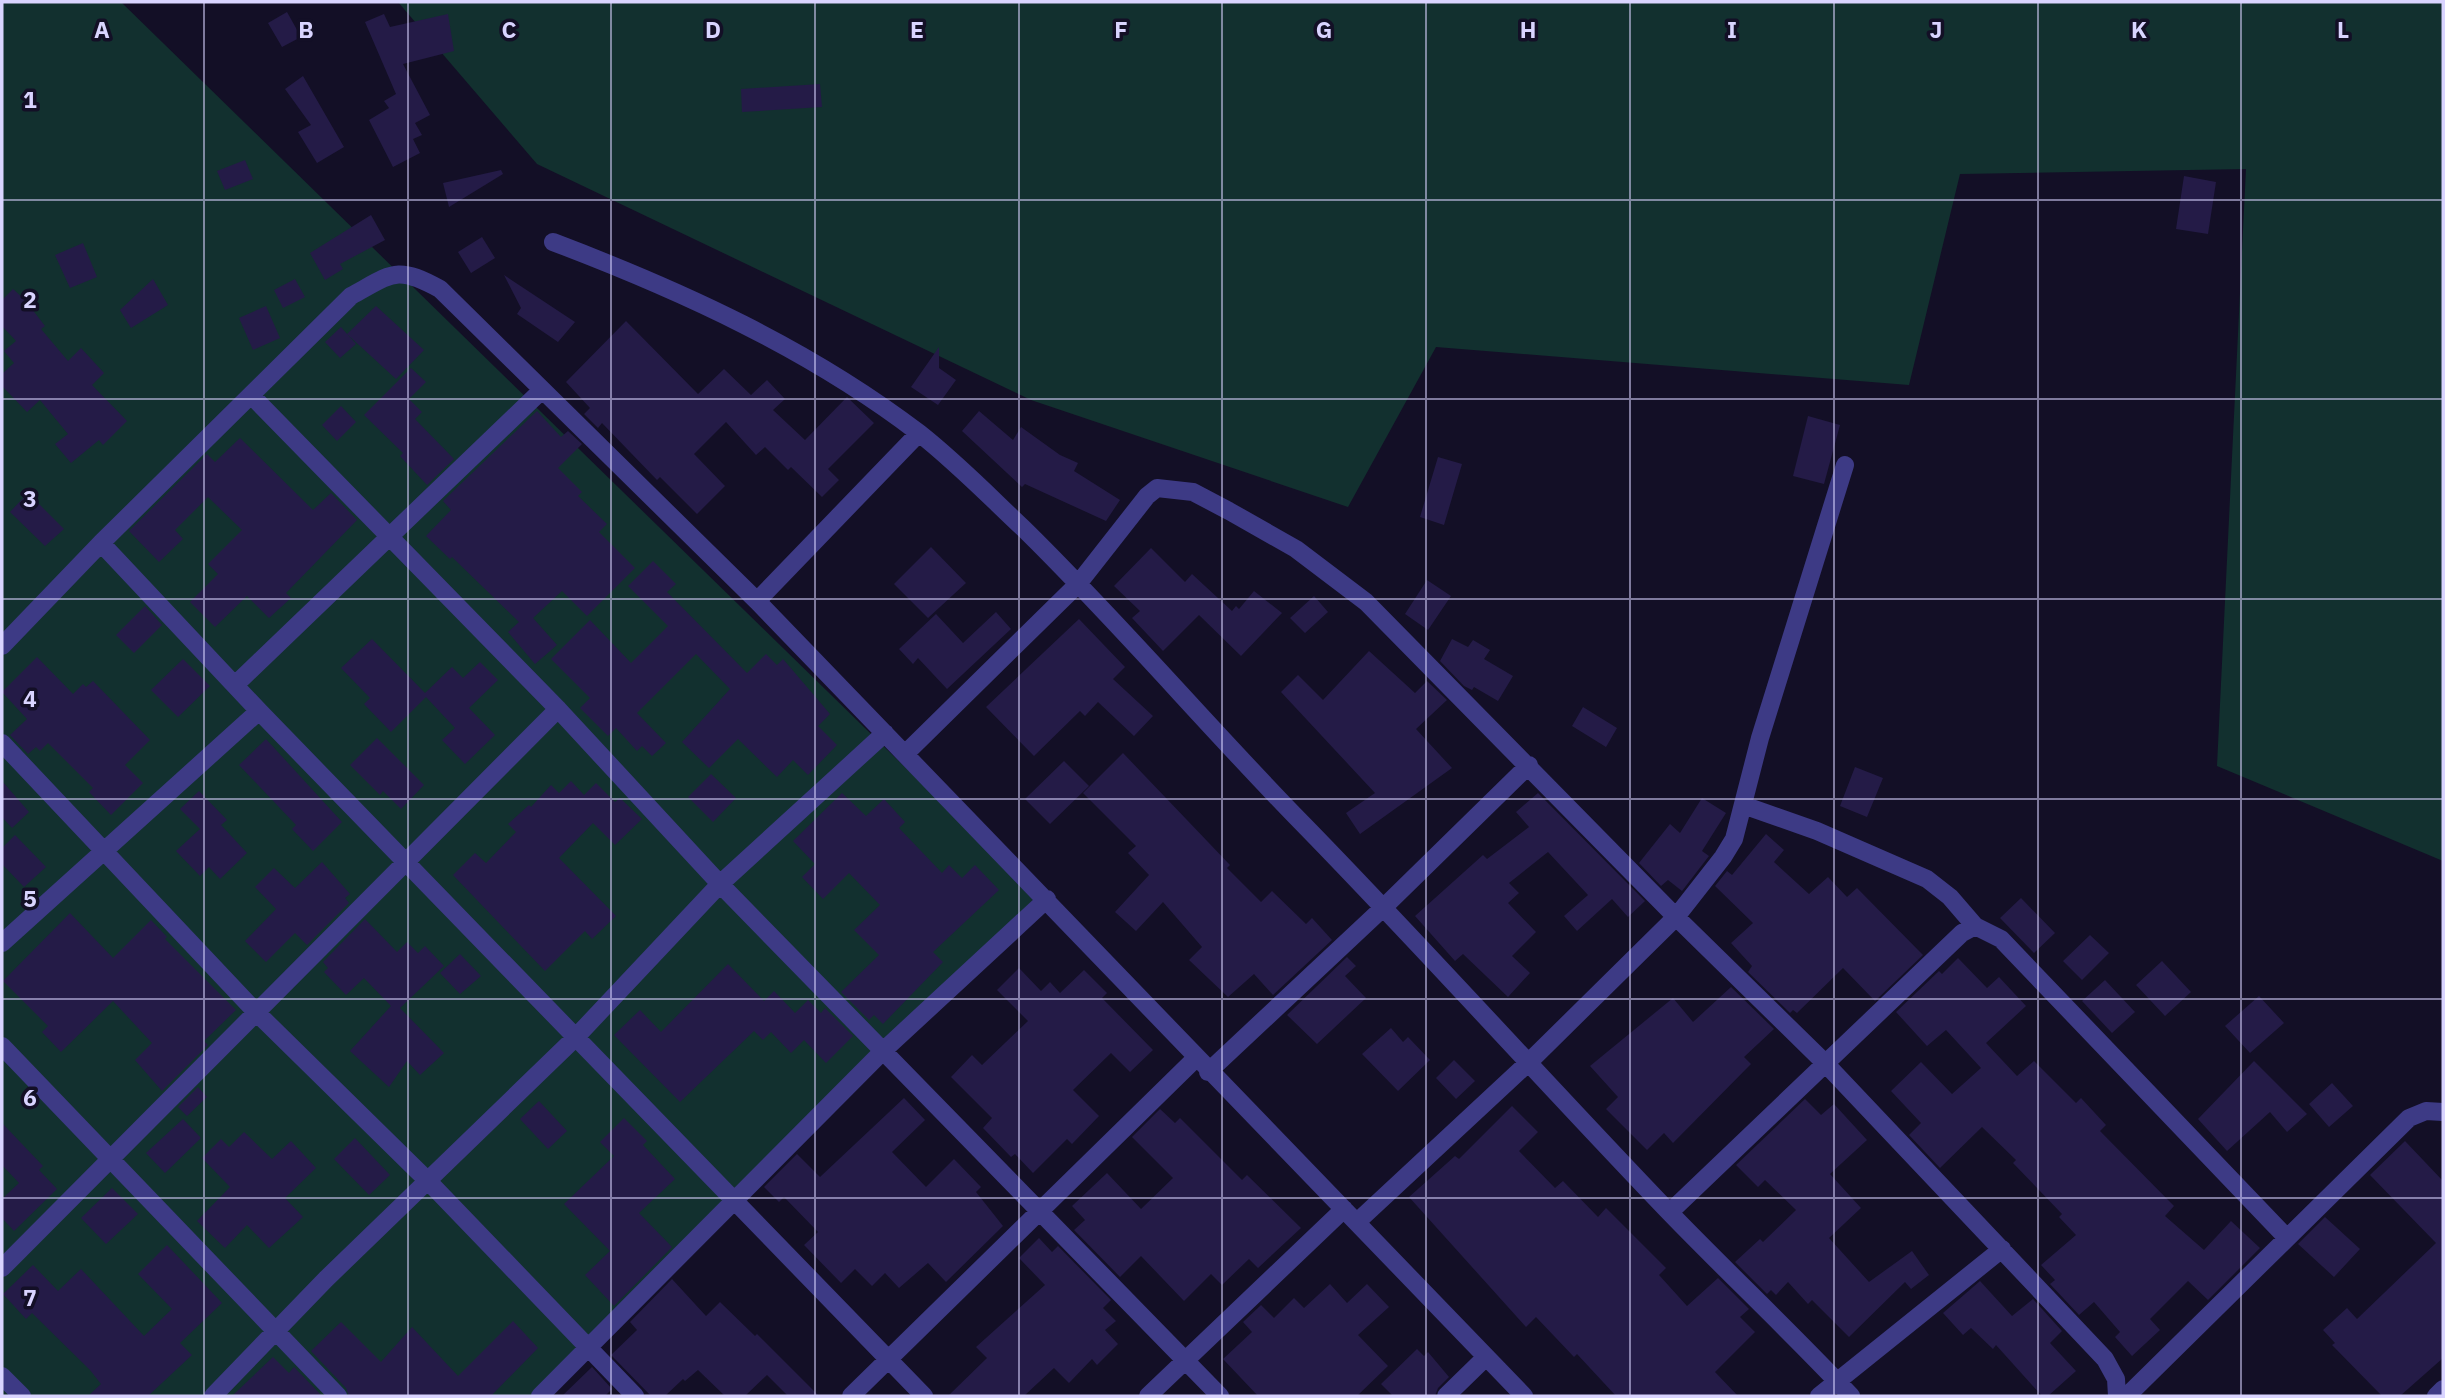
<svg xmlns="http://www.w3.org/2000/svg" width="2445" height="1398" font-family="'IBM Plex Sans',sans-serif">
	<rect width="100%" height="100%" fill="#130f26"/>
	<path fill="#12302f" d="M 2,2 L 121,2 L 1037,896 L 543,1396 L 2,1396 Z
		M 398,2 L 2443,2 L 2443,861 L 2217,766 L 2246,169 L 1960,174 L 1909,385 L 1436,347 L 1348,507 L 1031,400 L 537,164 Z"/>
	<path fill="#241b47" d="M 287,12 L 301,37 L 282,47 L 268,23 Z
		M 384,14 L 390,27 L 448,14 L 454,51 L 403,64 L 430,115 L 415,123 L 422,135 L 413,139 L 420,153 L 393,167 L 369,120 L 389,108 L 384,101 L 396,94 L 365,22 Z
		M 303,76 L 344,147 L 317,163 L 298,132 L 311,125 L 285,89 Z
		M 820,84 L 822,107 L 742,112 L 741,89 Z
		M 245,160 L 253,179 L 225,190 L 217,171 Z
		M 501,170 L 503,174 L 449,207 L 443,183 Z
		M 2184,176 L 2216,182 L 2208,234 L 2176,229 Z
		M 371,215 L 385,240 L 340,264 L 343,269 L 325,280 L 310,253 Z
		M 482,237 L 495,258 L 471,273 L 458,252 Z
		M 83,243 L 97,277 L 70,288 L 55,255 Z
		M 504,275 L 575,322 L 558,342 L 517,314 L 521,308 Z
		M 153,279 L 168,305 L 131,328 L 120,310 Z
		M 295,279 L 305,297 L 283,308 L 274,290 Z
		M 13,289 L 25,300 L 45,326 L 41,329 L 68,361 L 81,348 L 104,373 L 92,385 L 127,421 L 103,445 L 99,440 L 71,463 L 55,444 L 68,434 L 40,400 L 27,412 L 2,386 L 2,374 L 14,363 L 4,351 L 16,341 L 2,326 L 2,300 Z
		M 266,306 L 280,338 L 253,350 L 239,318 Z
		M 376,306 L 424,350 L 396,379 L 347,334 L 356,344 L 340,358 L 325,342 L 341,327 L 347,334 Z
		M 626,321 L 698,394 L 724,369 L 751,395 L 767,380 L 785,399 L 773,410 L 805,440 L 847,397 L 874,423 L 828,469 L 839,480 L 822,497 L 791,467 L 788,470 L 765,447 L 756,455 L 726,422 L 694,454 L 725,486 L 697,514 L 660,477 L 657,480 L 602,423 L 598,428 L 584,414 L 590,408 L 566,382 Z
		M 939,347 L 939,368 L 956,380 L 938,405 L 911,387 Z
		M 411,368 L 426,382 L 409,399 L 422,412 L 415,419 L 454,459 L 427,485 L 400,456 L 403,453 L 364,415 Z
		M 341,406 L 356,422 L 337,441 L 322,425 Z
		M 537,411 L 561,437 L 568,431 L 582,444 L 558,468 L 582,492 L 578,496 L 607,524 L 599,532 L 635,568 L 587,616 L 562,591 L 533,618 L 557,645 L 535,664 L 508,632 L 519,622 L 452,557 L 450,559 L 426,536 L 451,510 L 443,501 Z
		M 979,411 L 1013,440 L 1021,427 L 1060,455 L 1078,463 L 1074,471 L 1120,500 L 1106,521 L 1025,484 L 1022,487 L 962,431 Z
		M 1808,416 L 1840,425 L 1824,484 L 1793,476 Z
		M 240,438 L 313,510 L 331,493 L 357,520 L 286,593 L 291,598 L 269,618 L 247,596 L 215,627 L 190,602 L 218,574 L 208,564 L 242,530 L 208,497 L 175,530 L 183,539 L 159,562 L 129,531 L 207,454 L 215,462 Z
		M 1438,457 L 1462,464 L 1444,525 L 1420,517 Z
		M 28,493 L 64,529 L 45,546 L 10,512 Z
		M 931,547 L 966,583 L 928,618 L 894,584 Z
		M 1151,548 L 1185,582 L 1192,574 L 1232,611 L 1236,606 L 1239,609 L 1254,591 L 1282,613 L 1241,656 L 1199,615 L 1163,651 L 1132,618 L 1140,611 L 1114,586 Z
		M 653,561 L 676,584 L 667,592 L 747,673 L 766,654 L 777,665 L 783,659 L 830,714 L 818,726 L 837,745 L 808,775 L 793,760 L 777,777 L 738,739 L 709,768 L 682,742 L 730,689 L 696,654 L 637,713 L 666,743 L 652,756 L 642,746 L 637,751 L 616,728 L 608,736 L 580,708 L 590,698 L 551,659 L 590,620 L 631,663 L 668,626 L 628,586 Z
		M 1427,580 L 1451,596 L 1428,630 L 1405,614 Z
		M 1314,596 L 1328,612 L 1305,633 L 1290,618 Z
		M 145,606 L 162,625 L 134,653 L 116,635 Z
		M 996,612 L 1011,629 L 947,689 L 918,658 L 913,664 L 899,649 L 936,614 L 963,643 Z
		M 1079,619 L 1125,667 L 1113,679 L 1153,716 L 1134,736 L 1098,702 L 1085,716 L 1080,711 L 1034,756 L 986,707 Z
		M 372,639 L 425,693 L 452,667 L 463,678 L 480,662 L 498,680 L 469,708 L 495,735 L 465,764 L 442,740 L 455,728 L 426,697 L 391,732 L 364,704 L 370,698 L 341,668 Z
		M 1452,639 L 1468,647 L 1473,640 L 1490,650 L 1484,659 L 1513,676 L 1498,701 L 1474,687 L 1472,690 L 1464,686 L 1440,661 Z
		M 1369,651 L 1415,693 L 1427,681 L 1447,700 L 1416,729 L 1452,768 L 1360,834 L 1346,813 L 1375,793 L 1281,692 L 1298,675 L 1323,700 Z
		M 37,657 L 73,694 L 83,684 L 86,687 L 93,681 L 150,740 L 125,765 L 143,783 L 111,815 L 89,792 L 93,788 L 48,743 L 40,751 L 36,747 L 28,754 L 10,735 L 27,719 L 2,692 Z
		M 183,659 L 210,686 L 178,717 L 151,690 Z
		M 1583,707 L 1617,728 L 1606,747 L 1572,726 Z
		M 377,738 L 424,785 L 401,809 L 383,791 L 380,795 L 350,765 Z
		M 266,739 L 342,822 L 313,851 L 292,829 L 296,825 L 239,765 Z
		M 1123,753 L 1230,865 L 1227,868 L 1261,902 L 1272,891 L 1306,924 L 1312,918 L 1332,940 L 1273,995 L 1254,974 L 1228,997 L 1189,960 L 1202,947 L 1163,902 L 1136,931 L 1115,912 L 1149,875 L 1128,853 L 1136,846 L 1083,793 Z
		M 1064,761 L 1089,786 L 1050,824 L 1025,799 Z
		M 1855,767 L 1883,778 L 1867,817 L 1840,806 Z
		M 711,774 L 736,798 L 713,822 L 688,797 Z
		M 2,781 L 29,812 L 12,828 L 2,817 Z
		M 571,781 L 584,795 L 596,783 L 615,802 L 620,798 L 642,819 L 615,845 L 593,823 L 559,858 L 616,916 L 592,939 L 585,931 L 545,971 L 453,875 L 475,853 L 486,863 L 516,832 L 508,824 L 529,805 L 531,807 L 551,785 L 559,793 Z
		M 199,791 L 227,820 L 221,825 L 247,853 L 220,879 L 209,867 L 200,876 L 176,851 L 200,829 L 180,809 Z
		M 842,793 L 866,816 L 884,799 L 905,822 L 899,828 L 942,873 L 949,865 L 962,878 L 975,865 L 999,890 L 933,952 L 943,962 L 883,1024 L 874,1015 L 869,1020 L 841,992 L 879,955 L 854,930 L 880,905 L 849,873 L 823,899 L 802,877 L 815,864 L 793,841 Z
		M 1538,793 L 1645,901 L 1628,917 L 1612,899 L 1577,931 L 1564,916 L 1588,895 L 1548,852 L 1509,883 L 1519,893 L 1508,903 L 1536,932 L 1512,956 L 1530,973 L 1508,997 L 1463,954 L 1455,961 L 1415,916 L 1483,855 L 1487,859 L 1529,827 L 1516,812 Z
		M 1702,798 L 1726,813 L 1702,851 L 1709,856 L 1682,891 L 1668,880 L 1661,886 L 1639,863 L 1670,824 L 1680,833 Z
		M 1766,834 L 1784,850 L 1774,862 L 1809,894 L 1828,877 L 1847,897 L 1857,888 L 1923,955 L 1875,1001 L 1843,968 L 1797,1013 L 1793,1010 L 1790,1013 L 1748,972 L 1752,966 L 1731,943 L 1753,923 L 1715,886 L 1727,871 L 1732,875 Z
		M 15,835 L 46,867 L 24,887 L 2,864 L 2,848 Z
		M 322,862 L 350,894 L 345,898 L 349,903 L 307,945 L 295,933 L 266,962 L 245,941 L 276,909 L 255,887 L 274,868 L 295,888 Z
		M 2021,898 L 2055,933 L 2034,953 L 2000,918 Z
		M 70,913 L 113,958 L 151,920 L 167,937 L 165,939 L 236,1010 L 204,1041 L 208,1045 L 162,1091 L 135,1060 L 152,1043 L 113,1001 L 61,1052 L 42,1032 L 48,1026 L 3,981 Z
		M 365,919 L 397,952 L 407,942 L 418,953 L 425,946 L 444,966 L 400,1008 L 444,1053 L 420,1075 L 407,1061 L 389,1087 L 350,1051 L 391,1006 L 364,978 L 346,995 L 324,972 L 328,968 L 323,962 Z
		M 2090,935 L 2109,953 L 2082,980 L 2063,961 Z
		M 460,954 L 481,976 L 460,994 L 440,973 Z
		M 1347,957 L 1356,966 L 1345,976 L 1366,998 L 1317,1044 L 1287,1015 Z
		M 1958,958 L 1987,988 L 1999,977 L 2026,1006 L 1986,1043 L 2017,1076 L 2034,1061 L 2076,1103 L 2081,1098 L 2106,1125 L 2100,1131 L 2174,1206 L 2165,1216 L 2204,1250 L 2231,1221 L 2260,1248 L 2208,1300 L 2188,1281 L 2150,1319 L 2160,1330 L 2132,1356 L 2115,1337 L 2120,1332 L 2094,1302 L 2079,1315 L 2050,1284 L 2055,1280 L 2041,1265 L 2076,1235 L 2059,1217 L 2062,1214 L 2013,1163 L 2016,1160 L 1982,1127 L 1940,1168 L 1909,1135 L 1921,1123 L 1891,1091 L 1921,1062 L 1952,1094 L 1981,1068 L 1946,1030 L 1927,1046 L 1896,1012 L 1939,971 L 1942,974 Z
		M 2162,961 L 2191,992 L 2165,1016 L 2136,985 Z
		M 728,964 L 764,1001 L 774,991 L 795,1013 L 808,1000 L 821,1013 L 825,1008 L 853,1036 L 826,1063 L 804,1040 L 791,1053 L 771,1032 L 763,1040 L 754,1031 L 680,1102 L 614,1035 L 640,1010 L 661,1032 Z
		M 1019,968 L 1041,991 L 1050,982 L 1060,993 L 1084,970 L 1107,993 L 1102,998 L 1153,1050 L 1130,1072 L 1111,1053 L 1073,1090 L 1099,1116 L 1072,1144 L 1067,1139 L 1033,1173 L 1015,1154 L 1011,1157 L 983,1128 L 992,1118 L 951,1077 L 972,1055 L 982,1065 L 1028,1021 L 997,990 Z
		M 2105,980 L 2135,1012 L 2112,1033 L 2082,1001 Z
		M 1731,987 L 1774,1029 L 1744,1057 L 1751,1064 L 1673,1143 L 1664,1133 L 1647,1150 L 1606,1109 L 1618,1097 L 1590,1066 L 1673,998 L 1693,1022 Z
		M 2259,996 L 2284,1023 L 2250,1053 L 2225,1026 Z
		M 1391,1028 L 1403,1042 L 1408,1037 L 1430,1060 L 1398,1091 L 1362,1054 Z
		M 1454,1060 L 1475,1081 L 1456,1099 L 1436,1078 Z
		M 2254,1061 L 2307,1114 L 2287,1132 L 2270,1112 L 2227,1151 L 2198,1119 Z
		M 2332,1083 L 2353,1106 L 2329,1127 L 2309,1104 Z
		M 198,1087 L 207,1097 L 187,1116 L 178,1107 Z
		M 904,1098 L 925,1120 L 892,1152 L 926,1187 L 954,1159 L 981,1187 L 976,1192 L 1003,1226 L 946,1282 L 928,1263 L 899,1288 L 885,1273 L 872,1286 L 855,1269 L 841,1283 L 804,1245 L 818,1232 L 784,1197 L 779,1202 L 764,1187 L 797,1154 L 820,1177 Z
		M 1805,1099 L 1821,1115 L 1834,1104 L 1867,1140 L 1830,1174 L 1861,1208 L 1829,1238 L 1869,1282 L 1912,1251 L 1929,1275 L 1911,1289 L 1905,1282 L 1849,1337 L 1812,1300 L 1808,1304 L 1788,1282 L 1776,1295 L 1771,1290 L 1767,1294 L 1735,1262 L 1760,1239 L 1763,1242 L 1796,1210 L 1765,1180 L 1758,1187 L 1736,1165 Z
		M 539,1101 L 567,1131 L 548,1149 L 520,1119 Z
		M 1512,1106 L 1538,1132 L 1519,1151 L 1555,1188 L 1563,1181 L 1598,1217 L 1606,1208 L 1666,1268 L 1659,1275 L 1687,1306 L 1718,1278 L 1749,1309 L 1740,1317 L 1755,1332 L 1715,1372 L 1738,1396 L 1616,1396 L 1577,1354 L 1574,1357 L 1536,1317 L 1526,1327 L 1409,1197 L 1455,1156 L 1459,1159 Z
		M 1160,1109 L 1175,1123 L 1180,1118 L 1242,1180 L 1247,1175 L 1301,1228 L 1258,1268 L 1249,1259 L 1222,1285 L 1211,1274 L 1184,1301 L 1141,1256 L 1120,1277 L 1074,1230 L 1085,1220 L 1072,1206 L 1107,1173 L 1141,1209 L 1173,1178 L 1132,1137 Z
		M 624,1118 L 647,1141 L 643,1145 L 675,1179 L 639,1213 L 672,1247 L 614,1306 L 585,1275 L 610,1251 L 564,1204 L 614,1156 L 600,1142 Z
		M 183,1119 L 201,1138 L 165,1173 L 146,1153 Z
		M 2,1123 L 43,1166 L 39,1170 L 57,1189 L 14,1231 L 2,1218 L 2,1199 L 19,1183 L 2,1165 Z
		M 244,1132 L 272,1159 L 291,1141 L 316,1168 L 285,1198 L 303,1217 L 269,1248 L 247,1225 L 225,1248 L 197,1221 L 230,1187 L 202,1158 L 221,1139 L 229,1147 Z
		M 355,1138 L 390,1175 L 369,1195 L 334,1159 Z
		M 2405,1141 L 2443,1181 L 2443,1358 L 2400,1396 L 2382,1396 L 2332,1345 L 2335,1343 L 2323,1330 L 2347,1308 L 2357,1319 L 2436,1243 L 2370,1175 Z
		M 112,1188 L 138,1214 L 106,1244 L 81,1218 Z
		M 2325,1217 L 2360,1249 L 2334,1277 L 2298,1244 Z
		M 1039,1238 L 1052,1252 L 1058,1246 L 1111,1300 L 1103,1308 L 1116,1321 L 1105,1330 L 1118,1344 L 1097,1365 L 1092,1359 L 1069,1383 L 1054,1368 L 1024,1396 L 948,1396 L 987,1358 L 976,1347 L 1045,1285 L 1019,1258 Z
		M 167,1245 L 222,1303 L 180,1343 L 192,1355 L 148,1396 L 88,1396 L 101,1384 L 90,1370 L 32,1313 L 26,1319 L 3,1294 L 33,1265 L 58,1291 L 81,1269 L 144,1336 L 172,1309 L 138,1274 Z
		M 672,1279 L 706,1316 L 720,1302 L 755,1336 L 757,1334 L 819,1396 L 788,1396 L 767,1375 L 745,1396 L 725,1396 L 698,1370 L 685,1381 L 683,1379 L 665,1396 L 651,1396 L 611,1355 L 637,1330 L 630,1322 Z
		M 1980,1281 L 2012,1316 L 2033,1299 L 2062,1331 L 2050,1343 L 2076,1371 L 2048,1396 L 2042,1396 L 1996,1345 L 1993,1349 L 1971,1328 L 1963,1335 L 1943,1313 Z
		M 1330,1284 L 1347,1303 L 1367,1284 L 1389,1307 L 1358,1335 L 1388,1366 L 1357,1396 L 1258,1396 L 1223,1359 L 1252,1332 L 1243,1322 L 1261,1305 L 1274,1318 L 1294,1298 L 1304,1308 Z
		M 513,1321 L 538,1348 L 491,1396 L 349,1396 L 346,1388 L 311,1351 L 341,1322 L 381,1362 L 412,1327 L 458,1376 Z
		M 1417,1349 L 1424,1356 L 1428,1352 L 1449,1377 L 1438,1388 L 1435,1396 L 1393,1396 L 1381,1384 Z
		M 273,1357 L 289,1373 L 294,1367 L 322,1396 L 232,1396 Z
		M 592,1367 L 612,1389 L 605,1396 L 562,1396 Z"/>
	<g fill="none" stroke-linecap="round" stroke-linejoin="round">
		<path stroke="#3d3a85" stroke-width="18" d="M 553,242 C 682,291 809,349 919,433 C 956,462 989,496 1023,528 C 1120,623 1207,726 1302,823 C 1427,951 1547,1085 1671,1214 C 1730,1275 1793,1334 1851,1396
			M 251,395 L 558,709 L 720,884 L 1220,1396
			M 101,543 L 259,711 L 924,1396
			M 757,601 L 919,433
			M 2,646 L 101,543 L 351,296 C 393,273 396,265 440,289 L 757,601 L 1524,1396
			M 235,685 L 542,390
			M 2,743 L 256,1012 L 428,1181 L 635,1396
			M 905,754 L 1078,584 L 1147,496 L 1157,488 L 1193,492 L 1229,511 L 1296,549 L 1366,602 L 1676,917 L 1824,1062 L 2105,1359 L 2116,1379 L 2117,1396
			M 1743,805 L 1817,831 L 1927,879 L 1950,897 L 1975,926 L 2001,939 L 2287,1238
			M 2,943 L 259,711
			M 2,1046 L 338,1396
			M 1208,1072 L 1384,907 L 1529,765
			M 1670,1212 L 1962,933 L 1975,926
			M 1357,1222 L 1530,1061 L 1676,917 L 1723,857 L 1734,839 L 1760,738 L 1845,465
			M 2,1268 L 558,709
			M 2,1376 L 22,1396
			M 213,1396 L 326,1279 L 575,1038 L 720,884 L 885,733
			M 540,1396 L 884,1050 L 1047,899
			M 851,1396 L 1195,1059
			M 1148,1396 L 1344,1209
			M 1446,1396 L 1486,1357
			M 1819,1396 L 2002,1249
			M 2127,1396 L 2409,1118 L 2426,1111 L 2443,1112
			M 2436,1396 L 2443,1389"/>
	</g>
	<path fill="none" stroke="#d9d4ff" stroke-width="2" stroke-opacity="0.55" d="M 204,2 L 204,1396M 408,2 L 408,1396M 611,2 L 611,1396M 815,2 L 815,1396M 1019,2 L 1019,1396M 1222,2 L 1222,1396M 1426,2 L 1426,1396M 1630,2 L 1630,1396M 1834,2 L 1834,1396M 2038,2 L 2038,1396M 2241,2 L 2241,1396M 2,200 L 2443,200M 2,399 L 2443,399M 2,599 L 2443,599M 2,799 L 2443,799M 2,999 L 2443,999M 2,1198 L 2443,1198"/>
	<g font-size="23" text-anchor="middle" font-weight="bold" fill="#d9d4ff" stroke="#130f26" stroke-width="7" stroke-linejoin="round" paint-order="stroke">
		<text x="102" y="38">A</text>
		<text x="306" y="38">B</text>
		<text x="509" y="38">C</text>
		<text x="713" y="38">D</text>
		<text x="917" y="38">E</text>
		<text x="1121" y="38">F</text>
		<text x="1324" y="38">G</text>
		<text x="1528" y="38">H</text>
		<text x="1732" y="38">I</text>
		<text x="1936" y="38">J</text>
		<text x="2139" y="38">K</text>
		<text x="2343" y="38">L</text>
		<text x="30" y="108">1</text>
		<text x="30" y="308">2</text>
		<text x="30" y="507">3</text>
		<text x="30" y="707">4</text>
		<text x="30" y="907">5</text>
		<text x="30" y="1106">6</text>
		<text x="30" y="1306">7</text>
	</g>
	<rect width="2445" height="1398" fill="none" stroke="#d9d4ff" stroke-width="7"/>
</svg>
